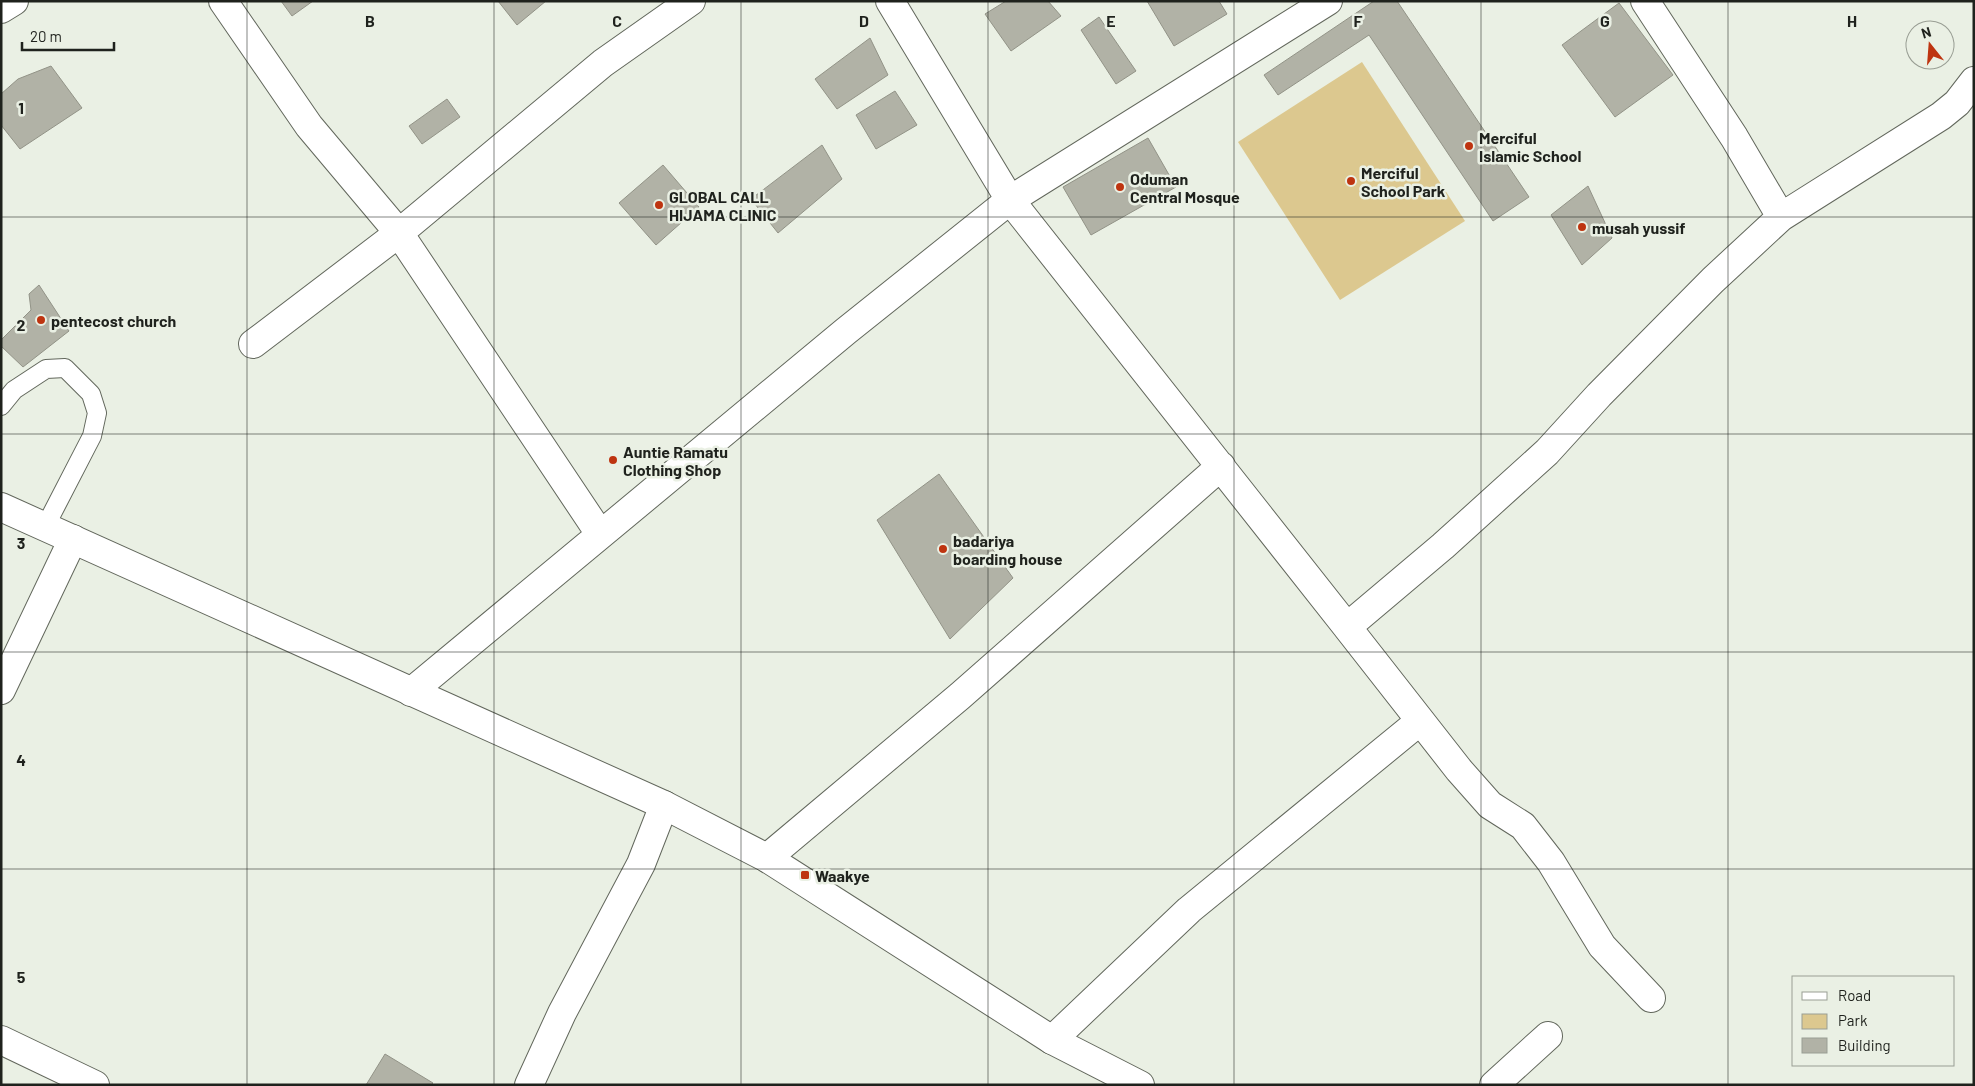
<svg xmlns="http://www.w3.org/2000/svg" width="1975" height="1086" font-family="Barlow,sans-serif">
	<rect width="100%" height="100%" fill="#eaf0e4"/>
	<path fill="#dcc88f" d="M 1362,62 L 1465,221 L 1340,300 L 1238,142 Z"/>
	<path fill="#b1b2a6" stroke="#929387" d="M 281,1 L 313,1 L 292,16 Z
		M 498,1 L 546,1 L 517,25 Z
		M 1006,1 L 1048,1 L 1061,16 L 1011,51 L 985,14 Z
		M 1147,1 L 1219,1 L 1227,14 L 1174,46 Z
		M 1374,1 L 1397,1 L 1529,197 L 1493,221 L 1369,35 L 1278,95 L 1264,75 Z
		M 1619,3 L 1673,75 L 1615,117 L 1562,45 Z
		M 1099,17 L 1136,71 L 1116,84 L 1081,30 Z
		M 870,38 L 888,75 L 837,109 L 815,79 Z
		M 51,66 L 82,108 L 20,149 L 1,125 L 1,94 L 18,79 Z
		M 895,91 L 917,125 L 876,149 L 856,115 Z
		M 447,99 L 460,117 L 422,144 L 409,126 Z
		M 1148,138 L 1176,187 L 1091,235 L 1063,187 Z
		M 822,145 L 842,179 L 778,233 L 751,199 Z
		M 663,165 L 699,207 L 656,245 L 619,203 Z
		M 1588,186 L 1612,238 L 1582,265 L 1551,215 Z
		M 39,285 L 69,331 L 23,367 L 1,346 L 1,340 L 31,310 L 29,294 Z
		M 939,474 L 1013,578 L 950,639 L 877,520 Z
		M 385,1054 L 433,1083 L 431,1085 L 366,1085 Z"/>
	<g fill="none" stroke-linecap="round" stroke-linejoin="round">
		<defs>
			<path id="service" d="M 1,406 L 14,390 L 46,369 L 65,368 L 91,394 L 97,413 L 92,436 L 45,527"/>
			<path id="minor" d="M 223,1 L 309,126 L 399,233 L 600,534
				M 1328,1 L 1010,200 L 1347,627 L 1443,546 L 1547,452 L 1599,395 L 1713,280 L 1781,217 L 1734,137 L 1645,1
				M 1781,217 L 1941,116 L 1957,103 L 1974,81
				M 253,344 L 399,233 L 603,63 L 691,1
				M 1347,627 L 1459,770 L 1490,805 L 1523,826 L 1551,862 L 1602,946 L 1651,998
				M 1,690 L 73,539
				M 411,692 L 846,331 L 1010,200 L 890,1
				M 767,858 L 960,696 L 1221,466
				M 1,1040 L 95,1085
				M 1052,1040 L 1189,910 L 1420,721
				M 529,1085 L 562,1013 L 641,864 L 664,805
				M 1494,1085 L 1548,1036"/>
			<path id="tertiary" d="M 1,9 L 14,1
				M 1,507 L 664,805 L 767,858 L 1052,1040 L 1140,1085"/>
		</defs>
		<use href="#service" stroke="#62675c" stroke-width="20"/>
		<use href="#minor" stroke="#62675c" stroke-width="30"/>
		<use href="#tertiary" stroke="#62675c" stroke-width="30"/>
		<use href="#service" stroke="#fff" stroke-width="18"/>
		<use href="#minor" stroke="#fff" stroke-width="28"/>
		<use href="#tertiary" stroke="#fff" stroke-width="28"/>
	</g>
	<path fill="none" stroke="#1f221d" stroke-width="1" stroke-opacity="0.55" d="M 247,1 L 247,1085M 494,1 L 494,1085M 741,1 L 741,1085M 988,1 L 988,1085M 1234,1 L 1234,1085M 1481,1 L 1481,1085M 1728,1 L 1728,1085M 1,217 L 1974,217M 1,434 L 1974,434M 1,652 L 1974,652M 1,869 L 1974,869"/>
	<g fill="#be3410" stroke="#eaf0e4" stroke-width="2">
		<circle cx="1469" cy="146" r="5"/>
		<circle cx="1351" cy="181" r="5"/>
		<circle cx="1120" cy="187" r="5"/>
		<circle cx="659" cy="205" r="5"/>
		<circle cx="1582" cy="227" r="5"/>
		<circle cx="41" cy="320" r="5"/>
		<circle cx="613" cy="460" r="5"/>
		<circle cx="943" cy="549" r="5"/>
		<rect x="800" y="870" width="10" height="10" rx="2.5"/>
	</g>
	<g text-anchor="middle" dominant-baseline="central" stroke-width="5" stroke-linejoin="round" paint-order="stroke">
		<g font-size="16" font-weight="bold" fill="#1f221d" stroke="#eaf0e4" text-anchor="start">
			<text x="1479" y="137">Merciful<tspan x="1479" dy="18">Islamic School</tspan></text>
			<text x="1361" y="172">Merciful<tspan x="1361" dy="18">School Park</tspan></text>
			<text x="1130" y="178">Oduman<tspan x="1130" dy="18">Central Mosque</tspan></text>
			<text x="669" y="196">GLOBAL CALL<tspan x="669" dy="18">HIJAMA CLINIC</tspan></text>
			<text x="1592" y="227">musah yussif</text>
			<text x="51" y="320">pentecost church</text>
			<text x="623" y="451">Auntie Ramatu<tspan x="623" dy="18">Clothing Shop</tspan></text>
			<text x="953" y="540">badariya<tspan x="953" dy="18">boarding house</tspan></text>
			<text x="815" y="875">Waakye</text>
		</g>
	</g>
	<g font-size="16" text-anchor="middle" font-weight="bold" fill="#1f221d" stroke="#eaf0e4" stroke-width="5" stroke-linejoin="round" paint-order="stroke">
		<text x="370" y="27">B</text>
		<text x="617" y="27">C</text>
		<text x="864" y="27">D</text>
		<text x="1111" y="27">E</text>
		<text x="1358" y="27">F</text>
		<text x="1605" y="27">G</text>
		<text x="1852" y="27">H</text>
		<text x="21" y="114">1</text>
		<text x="21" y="331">2</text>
		<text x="21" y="549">3</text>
		<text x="21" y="766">4</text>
		<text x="21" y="983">5</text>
	</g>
	<rect width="1975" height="1086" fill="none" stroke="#1f221d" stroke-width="5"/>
	<rect x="1792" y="976" width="162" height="90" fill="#eaf0e4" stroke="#999e94"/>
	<rect x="1802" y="992" width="25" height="8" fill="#ffffff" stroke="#999e94"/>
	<text x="1838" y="1001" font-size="15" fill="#1f221d">Road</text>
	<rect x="1802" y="1014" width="25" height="15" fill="#dcc88f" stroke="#999e94"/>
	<text x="1838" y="1026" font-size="15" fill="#1f221d">Park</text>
	<rect x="1802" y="1038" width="25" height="15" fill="#b1b2a6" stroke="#999e94"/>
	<text x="1838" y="1051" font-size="15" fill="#1f221d">Building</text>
	<g transform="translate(1930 45) rotate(343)"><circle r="24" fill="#eaf0e4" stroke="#999e94"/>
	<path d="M0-4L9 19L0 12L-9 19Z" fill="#be3410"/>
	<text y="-8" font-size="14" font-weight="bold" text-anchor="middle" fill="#1f221d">N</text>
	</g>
	<path d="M22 42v8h92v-8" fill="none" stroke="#1f221d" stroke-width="2.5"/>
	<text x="30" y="42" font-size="15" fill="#1f221d" stroke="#eaf0e4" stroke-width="4" paint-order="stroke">20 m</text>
</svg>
